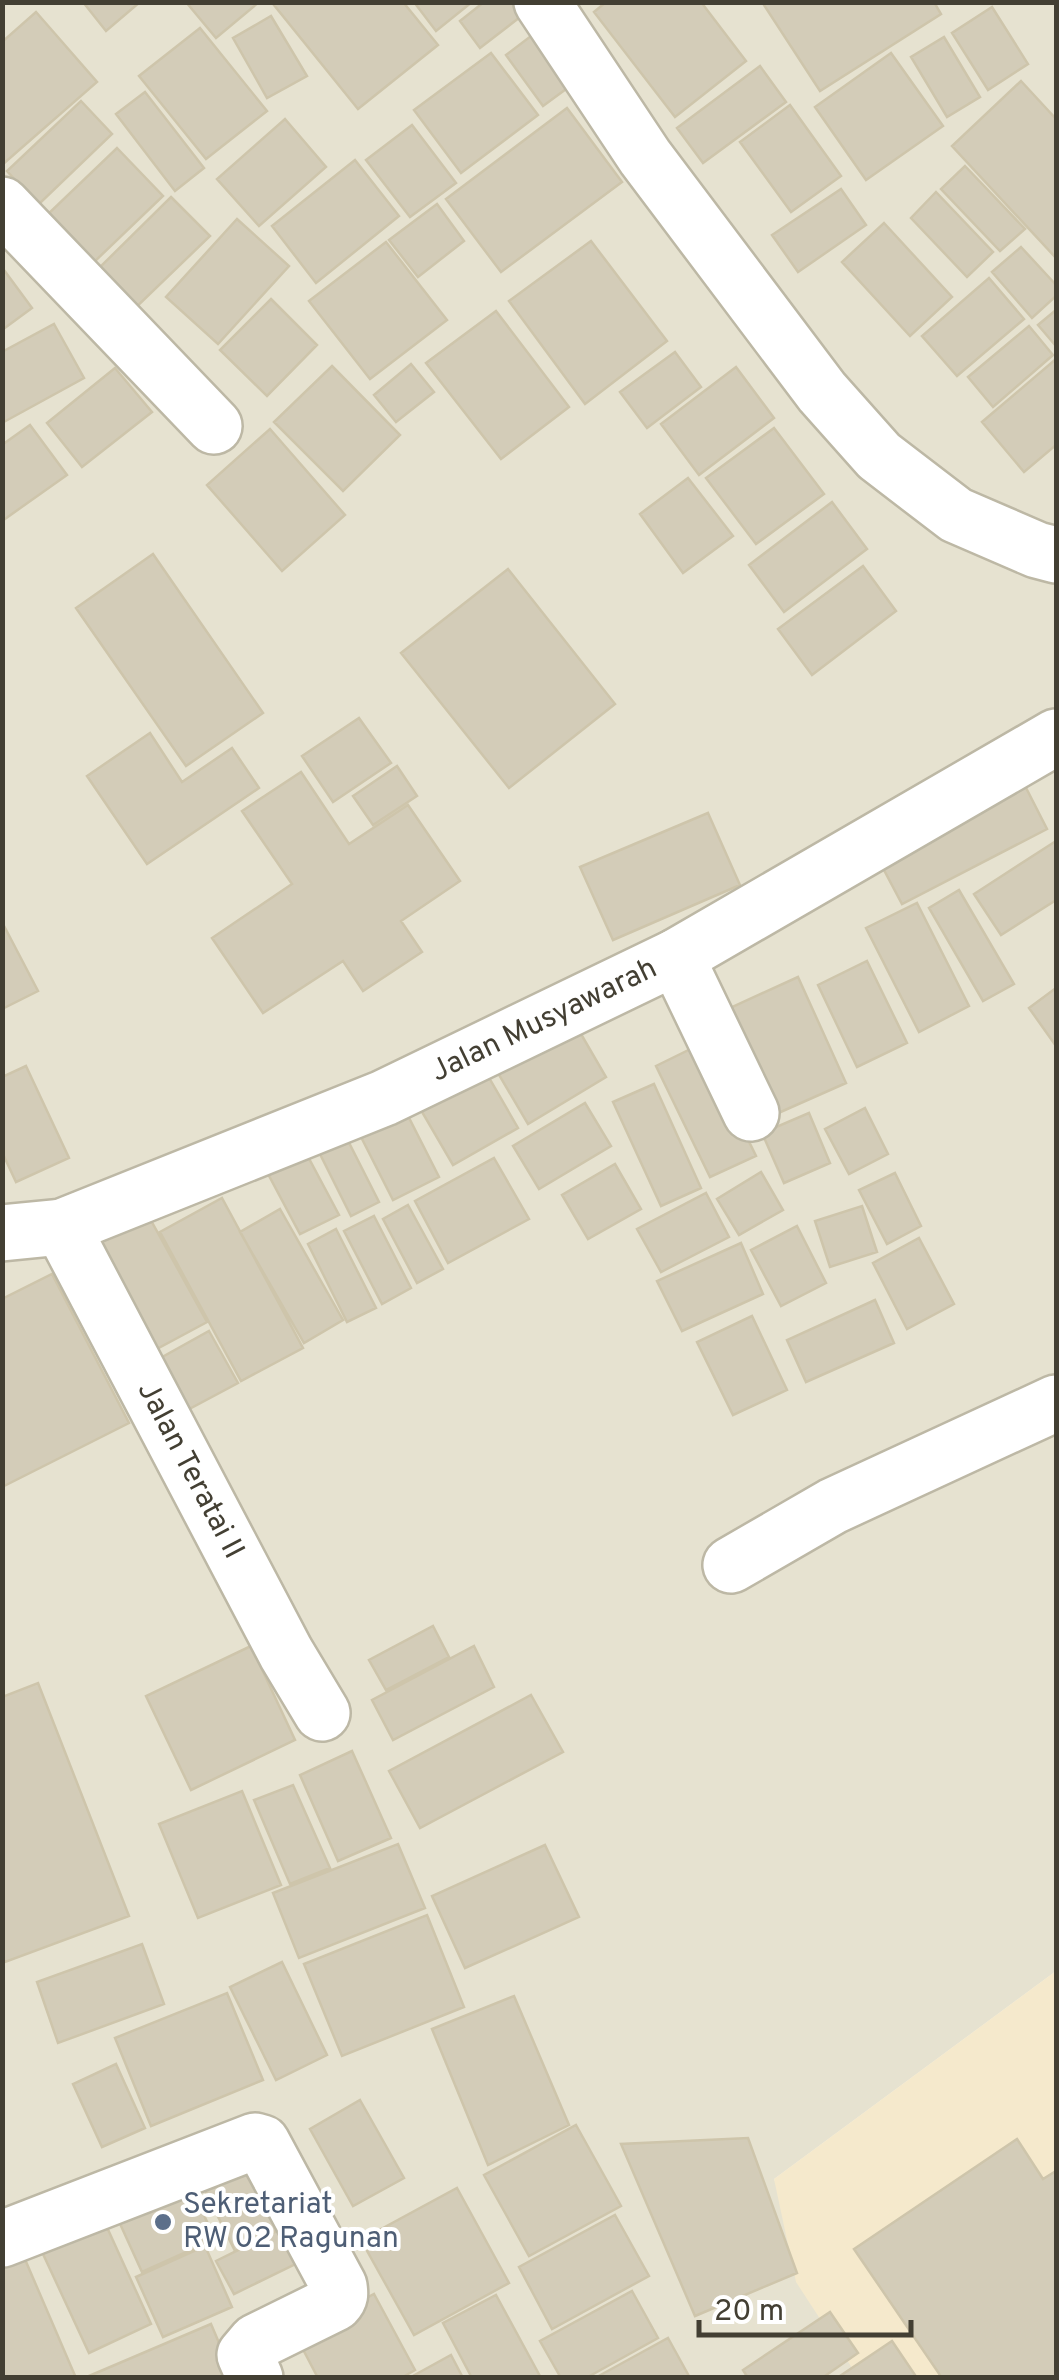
<svg xmlns="http://www.w3.org/2000/svg" width="1059" height="2380" font-family="Overpass,sans-serif">
	<rect width="100%" height="100%" fill="#f2efe3"/>
	<path fill="#e6e2d0" d="M 3,3 L 1056,3 L 1056,1971 L 774,2179 L 858,2377 L 3,2378 Z"/>
	<path fill="#f5e9cc" d="M 1056,1971 L 1056,2377 L 858,2377 L 796,2282 L 774,2179 Z"/>
	<path fill="#d3ccb8" stroke="#cec5ab" stroke-width="2.5" d="M 83,2 L 140,2 L 106,31 Z
		M 186,2 L 259,2 L 216,38 Z
		M 277,2 L 403,2 L 438,45 L 358,109 L 274,5 Z
		M 414,2 L 472,2 L 436,31 Z
		M 484,2 L 516,2 L 524,14 L 480,48 L 460,21 Z
		M 606,2 L 701,2 L 746,61 L 675,117 L 594,12 Z
		M 762,2 L 934,2 L 941,14 L 820,91 Z
		M 992,7 L 1028,64 L 988,90 L 952,33 Z
		M 36,12 L 97,82 L 2,165 L 2,42 Z
		M 271,16 L 307,76 L 267,98 L 233,38 Z
		M 200,28 L 267,111 L 206,159 L 139,76 Z
		M 539,30 L 577,81 L 543,106 L 506,55 Z
		M 944,37 L 980,97 L 947,117 L 911,57 Z
		M 491,53 L 538,115 L 461,173 L 414,110 Z
		M 891,53 L 943,126 L 866,180 L 815,107 Z
		M 760,66 L 786,102 L 703,163 L 677,128 Z
		M 1021,81 L 1056,119 L 1056,258 L 952,146 Z
		M 145,92 L 204,168 L 175,191 L 116,114 Z
		M 81,101 L 112,134 L 38,205 L 7,171 Z
		M 790,105 L 841,176 L 791,212 L 740,142 Z
		M 567,108 L 622,182 L 501,272 L 446,199 Z
		M 285,119 L 326,167 L 259,226 L 217,179 Z
		M 412,125 L 456,183 L 410,217 L 366,160 Z
		M 117,148 L 163,196 L 92,264 L 46,216 Z
		M 355,160 L 399,216 L 316,283 L 272,226 Z
		M 965,166 L 1025,229 L 1000,251 L 941,189 Z
		M 841,189 L 866,225 L 798,272 L 772,235 Z
		M 936,192 L 993,252 L 967,277 L 911,218 Z
		M 171,197 L 210,236 L 128,315 L 90,277 Z
		M 437,204 L 464,241 L 418,277 L 389,240 Z
		M 237,219 L 289,266 L 218,344 L 166,297 Z
		M 884,223 L 952,297 L 910,336 L 842,262 Z
		M 591,241 L 667,341 L 585,404 L 509,301 Z
		M 386,242 L 447,320 L 370,379 L 309,301 Z
		M 1021,247 L 1056,285 L 1056,296 L 1032,318 L 992,272 Z
		M 4,270 L 32,308 L 2,330 L 2,271 Z
		M 989,278 L 1024,319 L 957,376 L 922,336 Z
		M 271,299 L 317,345 L 267,396 L 220,350 Z
		M 1056,310 L 1056,346 L 1038,325 Z
		M 496,311 L 569,407 L 501,459 L 426,363 Z
		M 54,324 L 84,378 L 2,423 L 2,352 Z
		M 1029,326 L 1053,355 L 993,407 L 968,377 Z
		M 675,352 L 701,387 L 647,428 L 620,392 Z
		M 1056,359 L 1056,445 L 1024,472 L 982,422 Z
		M 411,364 L 434,392 L 396,422 L 374,395 Z
		M 332,366 L 400,435 L 343,491 L 274,422 Z
		M 736,367 L 774,418 L 699,475 L 661,424 Z
		M 115,368 L 152,412 L 82,467 L 47,423 Z
		M 30,425 L 67,475 L 2,521 L 2,445 Z
		M 774,428 L 824,494 L 756,544 L 706,478 Z
		M 270,429 L 345,515 L 282,571 L 207,485 Z
		M 688,478 L 733,536 L 683,573 L 640,514 Z
		M 832,502 L 867,549 L 784,612 L 749,565 Z
		M 153,554 L 263,713 L 186,766 L 76,608 Z
		M 863,566 L 896,611 L 812,675 L 778,629 Z
		M 508,569 L 615,704 L 509,788 L 401,653 Z
		M 359,718 L 391,763 L 333,802 L 302,756 Z
		M 150,733 L 182,782 L 232,748 L 259,788 L 147,864 L 87,776 Z
		M 397,766 L 417,796 L 373,825 L 353,796 Z
		M 301,772 L 349,844 L 408,805 L 460,881 L 401,921 L 422,952 L 363,991 L 343,961 L 263,1013 L 212,938 L 292,884 L 242,811 Z
		M 1021,778 L 1047,829 L 902,904 L 875,853 Z
		M 708,813 L 740,885 L 613,940 L 580,867 Z
		M 1056,841 L 1056,900 L 1001,935 L 974,894 Z
		M 959,890 L 1014,984 L 983,1001 L 929,908 Z
		M 917,903 L 969,1006 L 919,1032 L 866,928 Z
		M 2,922 L 38,991 L 2,1009 Z
		M 867,961 L 907,1043 L 857,1067 L 818,985 Z
		M 798,977 L 846,1083 L 767,1118 L 719,1013 Z
		M 1056,988 L 1056,1046 L 1029,1008 Z
		M 574,1022 L 606,1077 L 528,1124 L 495,1068 Z
		M 701,1044 L 756,1156 L 710,1177 L 656,1066 Z
		M 26,1066 L 69,1158 L 16,1182 L 2,1152 L 2,1077 Z
		M 484,1069 L 518,1128 L 453,1165 L 418,1105 Z
		M 654,1084 L 701,1188 L 661,1206 L 613,1102 Z
		M 401,1102 L 439,1177 L 393,1200 L 355,1125 Z
		M 585,1103 L 611,1146 L 539,1189 L 513,1146 Z
		M 865,1108 L 888,1154 L 849,1174 L 825,1129 Z
		M 809,1113 L 830,1163 L 784,1183 L 762,1133 Z
		M 337,1119 L 379,1202 L 351,1216 L 309,1132 Z
		M 297,1136 L 339,1215 L 300,1234 L 258,1155 Z
		M 494,1158 L 529,1219 L 448,1263 L 415,1201 Z
		M 615,1164 L 641,1209 L 588,1239 L 562,1195 Z
		M 761,1172 L 783,1210 L 739,1235 L 717,1199 Z
		M 895,1173 L 921,1226 L 887,1244 L 859,1190 Z
		M 706,1193 L 729,1237 L 661,1272 L 637,1229 Z
		M 222,1198 L 303,1348 L 241,1381 L 160,1232 Z
		M 408,1205 L 443,1269 L 417,1283 L 383,1219 Z
		M 862,1206 L 877,1252 L 830,1267 L 815,1221 Z
		M 280,1209 L 343,1320 L 304,1343 L 240,1232 Z
		M 148,1215 L 207,1322 L 138,1359 L 79,1252 Z
		M 374,1216 L 411,1288 L 382,1304 L 344,1231 Z
		M 797,1226 L 826,1283 L 781,1306 L 751,1250 Z
		M 336,1229 L 376,1308 L 347,1322 L 308,1244 Z
		M 919,1238 L 954,1304 L 907,1329 L 873,1263 Z
		M 741,1243 L 763,1294 L 682,1331 L 657,1281 Z
		M 52,1274 L 129,1423 L 2,1487 L 2,1299 Z
		M 875,1300 L 894,1343 L 806,1382 L 787,1340 Z
		M 752,1316 L 787,1390 L 733,1415 L 697,1342 Z
		M 209,1331 L 238,1383 L 176,1416 L 148,1365 Z
		M 433,1626 L 449,1657 L 386,1690 L 369,1660 Z
		M 251,1646 L 295,1740 L 191,1790 L 146,1696 Z
		M 474,1646 L 494,1687 L 393,1740 L 372,1700 Z
		M 38,1683 L 129,1916 L 5,1962 L 2,1957 L 2,1697 Z
		M 531,1695 L 563,1752 L 420,1828 L 389,1771 Z
		M 352,1751 L 391,1838 L 338,1861 L 300,1775 Z
		M 293,1785 L 330,1868 L 290,1884 L 254,1800 Z
		M 242,1791 L 281,1885 L 198,1918 L 159,1824 Z
		M 398,1844 L 425,1908 L 299,1958 L 273,1893 Z
		M 545,1845 L 579,1917 L 465,1968 L 432,1896 Z
		M 427,1915 L 464,2007 L 342,2056 L 304,1964 Z
		M 142,1944 L 164,2004 L 58,2043 L 37,1982 Z
		M 282,1962 L 327,2055 L 276,2080 L 230,1987 Z
		M 227,1993 L 263,2080 L 151,2126 L 115,2038 Z
		M 514,1996 L 569,2125 L 488,2165 L 432,2029 Z
		M 116,2064 L 145,2128 L 102,2147 L 73,2084 Z
		M 360,2100 L 404,2178 L 353,2206 L 310,2129 Z
		M 576,2125 L 621,2206 L 529,2256 L 484,2175 Z
		M 748,2138 L 797,2273 L 695,2316 L 621,2144 Z
		M 1017,2139 L 1043,2179 L 1056,2171 L 1056,2378 L 942,2378 L 854,2249 Z
		M 253,2148 L 290,2224 L 235,2251 L 197,2174 Z
		M 184,2172 L 215,2239 L 142,2272 L 111,2204 Z
		M 457,2188 L 509,2283 L 414,2335 L 361,2240 Z
		M 100,2212 L 151,2324 L 89,2353 L 37,2241 Z
		M 615,2215 L 649,2276 L 552,2329 L 519,2267 Z
		M 295,2222 L 312,2256 L 234,2294 L 216,2261 Z
		M 205,2246 L 232,2307 L 163,2337 L 136,2277 Z
		M 21,2250 L 76,2378 L 2,2378 L 2,2258 Z
		M 632,2291 L 658,2338 L 586,2378 L 561,2378 L 540,2341 Z
		M 374,2294 L 415,2370 L 401,2378 L 318,2378 L 296,2336 Z
		M 496,2295 L 541,2378 L 472,2378 L 443,2323 Z
		M 830,2312 L 858,2353 L 822,2378 L 748,2378 L 743,2370 Z
		M 211,2324 L 234,2378 L 90,2378 L 89,2376 Z
		M 668,2338 L 690,2378 L 595,2378 Z
		M 892,2341 L 917,2378 L 837,2378 Z
		M 451,2355 L 463,2378 L 411,2377 Z"/>
	<g fill="none" stroke-linecap="round" stroke-linejoin="round">
		<defs>
			<g id="minor">
				<path d="M 542,2 L 645,157 L 822,392 L 879,456 L 956,515 L 1037,550 L 1056,555"/>
				<path d="M 2,205 L 214,426"/>
				<path d="M 676,957 L 751,1113"/>
				<path id="s1" d="M 62,1227 L 286,1653 L 322,1713"/>
				<path id="s2" d="M 2,1233 L 62,1227 L 384,1098 L 676,957 L 1056,737"/>
				<path d="M 731,1565 L 833,1506 L 1056,1403"/>
				<path d="M 2,2239 L 255,2141 L 262,2143 L 339,2286 C 340,2293 341,2297 335,2303 L 256,2342 L 245,2355 L 255,2378"/>
			</g>
		</defs>
		<use href="#minor" stroke="#bdb8a5" stroke-width="60"/>
		<use href="#minor" stroke="#fff" stroke-width="55"/>
	</g>
	<circle fill="#5c6f8a" stroke="#fff" stroke-width="4" cx="163" cy="2222" r="10"/>
	<g text-anchor="middle" dominant-baseline="central" stroke-width="8" stroke-linejoin="round" paint-order="stroke">
		<g font-size="30" fill="#433f33" stroke="#fff">
			<text stroke="none"><textPath href="#s2" startOffset="585">Jalan Musyawarah</textPath></text>
			<text stroke="none"><textPath href="#s1" startOffset="275">Jalan Teratai II</textPath></text>
		</g>
		<g font-size="30" fill="#4e5e75" stroke="#fff" text-anchor="start">
			<text x="183" y="2205">Sekretariat<tspan x="183" dy="34">RW 02 Ragunan</tspan></text>
		</g>
	</g>
	<rect width="1059" height="2380" fill="none" stroke="#433f33" stroke-width="10"/>
	<path d="M699 2320v15h212v-15" fill="none" stroke="#433f33" stroke-width="5"/>
	<text x="714" y="2320" font-size="30" fill="#433f33" stroke="#ffffff" stroke-width="8" paint-order="stroke">20 m</text>
</svg>
